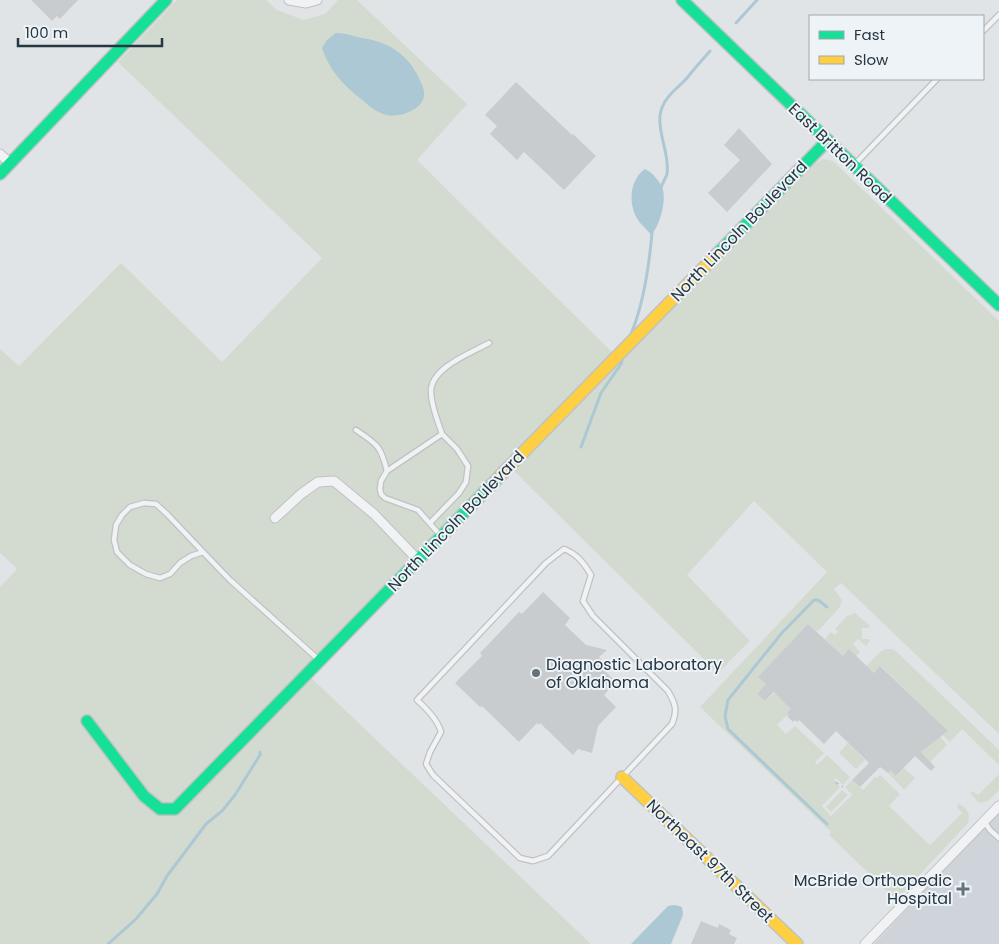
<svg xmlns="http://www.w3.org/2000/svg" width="999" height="944" font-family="Poppins,sans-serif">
	<rect width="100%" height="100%" fill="#e1e4e6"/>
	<path fill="#ced4da" d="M 999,811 L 999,944 L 874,944 L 978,833 Z"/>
	<path fill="#d3dbd0" d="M 177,0 L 266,0 L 277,10 L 304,20 L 325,14 L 338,0 L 357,0 L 467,104 L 417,160 L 620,360 L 808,168 L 823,159 L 833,161 L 999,321 L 999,734 L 841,583 L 834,589 L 842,600 L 840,607 L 819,630 L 816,631 L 808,624 L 765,686 L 757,694 L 765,701 L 775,693 L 797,703 L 788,717 L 786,716 L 777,725 L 786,734 L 795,726 L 824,753 L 815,762 L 817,765 L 827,755 L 850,777 L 843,785 L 836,778 L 834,781 L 840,787 L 822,806 L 831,816 L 852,795 L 845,787 L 852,780 L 863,790 L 875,777 L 877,778 L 880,775 L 900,794 L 889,806 L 930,845 L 962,813 L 957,807 L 958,804 C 967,807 971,814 968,823 L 896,900 L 829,835 L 831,832 L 700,707 L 827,572 L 754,501 L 687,575 L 750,641 L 718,673 L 514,471 L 502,469 L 304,671 L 591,944 L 0,944 L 0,587 L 17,569 L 0,553 L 0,349 L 19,366 L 121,263 L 222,362 L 322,258 L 118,62 Z
		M 855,613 L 870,626 L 869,628 L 862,628 L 862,639 L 869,639 L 870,641 L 866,646 L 858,639 L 853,644 L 860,652 L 856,656 L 843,656 L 825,639 L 831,632 L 835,635 L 838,632 L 835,629 L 847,616 Z
		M 885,649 L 892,649 L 897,652 L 999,750 L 999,765 L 962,729 L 950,742 L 943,735 L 947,731 L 881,666 L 874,673 L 866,666 L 880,652 Z
		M 940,737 L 947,745 L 926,766 L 929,761 L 921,752 Z
		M 848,743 L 865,760 L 856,769 L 839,753 Z
		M 904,768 L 915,778 L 904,790 L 888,773 L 891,770 L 897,776 Z
		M 999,774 L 999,790 L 988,801 L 979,803 L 970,793 L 972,791 L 978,795 Z
		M 842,790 L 848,795 L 831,812 L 826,807 Z"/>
	<path fill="#acc8d4" d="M 336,33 C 346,33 353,36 362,38 C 388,42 407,53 419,78 C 421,83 425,89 424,96 C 422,110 399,118 387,115 C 377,113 368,105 361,99 C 343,85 329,70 322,48 L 327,40 Z
		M 645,169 C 652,172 661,182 663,190 C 666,202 660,226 651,235 C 648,230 642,226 638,220 C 628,205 629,180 645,169 Z
		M 675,905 L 682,907 L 683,915 L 671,944 L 631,944 L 668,906 Z"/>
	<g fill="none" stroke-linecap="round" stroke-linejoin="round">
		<path stroke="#acc8d4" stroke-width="3" d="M 736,23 L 757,0
			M 661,188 C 662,183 666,178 667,174 C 670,155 658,135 660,116 C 662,98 676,90 687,78 C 694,69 702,60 710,51
			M 631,334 C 644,303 649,267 652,233
			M 581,447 L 601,393 L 621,364 L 623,357
			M 827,607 L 818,600 L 814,600 L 781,634 L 728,700 L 725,716 L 728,729 L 827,824
			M 108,944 L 136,919 L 157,894 L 167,876 L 206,824 L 222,811 L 235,795 L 260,755 L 260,752"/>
	</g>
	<path fill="#c9cccf" d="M 31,0 L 78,0 L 60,19 L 57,16 L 52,21 Z
		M 516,82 L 572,135 L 573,134 L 596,156 L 564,190 L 524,152 L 517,160 L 490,134 L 497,126 L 485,115 Z
		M 739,128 L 772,164 L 727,212 L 708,193 L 740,160 L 724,145 Z
		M 543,592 L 570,618 L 565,625 L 586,645 L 607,650 L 599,657 L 602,660 L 598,664 L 616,682 L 604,695 L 616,707 L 598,726 L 592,753 L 578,749 L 573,755 L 540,723 L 539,725 L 537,723 L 519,742 L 482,706 L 480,707 L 455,683 L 482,656 L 480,653 L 519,612 L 522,614 Z
		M 808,624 L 843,656 L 849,649 L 874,673 L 880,666 L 948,731 L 921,752 L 935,767 L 931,771 L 915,756 L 896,776 L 891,770 L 888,773 L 880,767 L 860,787 L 852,780 L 869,763 L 836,731 L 824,744 L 799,720 L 797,722 L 795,720 L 793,722 L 788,717 L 789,715 L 787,713 L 791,709 L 774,692 L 765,701 L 757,694 L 766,684 L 758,677 Z
		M 701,921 L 718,928 L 719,924 L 731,930 L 729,934 L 737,938 L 734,944 L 691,944 Z"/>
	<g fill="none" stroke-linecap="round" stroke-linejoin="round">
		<defs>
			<path id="lane" d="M 983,31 L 999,15
				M 855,164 L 937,79
				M 356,430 C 377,444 381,446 387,471
				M 430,523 L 459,493 L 466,482 L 468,466 L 457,449 L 442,434
				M 440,535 L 418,510 L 385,498 L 381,494 L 380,489 L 381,481 L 387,471 L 442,434 C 438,421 431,406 431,392 C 430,368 471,353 489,343
				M 564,549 C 577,554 584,563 591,575 L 583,601 L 593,616 L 668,691 C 675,703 678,710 672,724 L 548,856 L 533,861 L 520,858 L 433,775 L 426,764 L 430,752 L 441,732 C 438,720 427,709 417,700 L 546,563 Z
				M 203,552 L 191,556 L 180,563 L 170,574 L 160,578 L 146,574 L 130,565 L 117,552 L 114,540 L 116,525 L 122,515 L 130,507 L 144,503 L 156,504 L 167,514 L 203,552 L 230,580 L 319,660
				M 984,821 L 990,830 L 999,838"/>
			<path id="street" d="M 289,0 L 306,3 L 317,0
				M 0,154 L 10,163
				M 275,518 L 301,494 L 318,482 L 334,481 L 374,514 L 418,560
				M 865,944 L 999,806"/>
			<path id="fast" d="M 682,0 L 999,305
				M 0,174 L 166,0
				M 717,254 L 828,140
				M 87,721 L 144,796 L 160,809 L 175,809 L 500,476"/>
			<path id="slow" d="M 500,476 L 717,254
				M 622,777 L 797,944"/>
		</defs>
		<use href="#lane" stroke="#bfc2c4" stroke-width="7"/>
		<use href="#street" stroke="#bfc2c4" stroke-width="11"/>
		<use href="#fast" stroke="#bfc2c4" stroke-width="14"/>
		<use href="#slow" stroke="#bfc2c4" stroke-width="14"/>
		<path stroke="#bfc4c6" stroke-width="2" stroke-dasharray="4 4" stroke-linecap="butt" d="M 835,782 L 843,787"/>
		<use href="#lane" stroke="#f0f2f3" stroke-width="4.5"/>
		<use href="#street" stroke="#f0f2f3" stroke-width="9"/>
		<use href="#fast" stroke="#16e098" stroke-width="11"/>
		<use href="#slow" stroke="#ffcf43" stroke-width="11"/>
	</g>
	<g fill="#67737b" stroke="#eef3f7" stroke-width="2">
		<circle cx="536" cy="673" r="5"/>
		<path d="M960.5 881.5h5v5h5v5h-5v5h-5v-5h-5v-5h5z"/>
	</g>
	<g text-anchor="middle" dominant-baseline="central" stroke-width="4" stroke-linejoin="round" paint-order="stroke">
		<g font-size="16" fill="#263642" stroke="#eef3f7">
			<text transform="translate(840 153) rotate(44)">East Britton Road</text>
			<text transform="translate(739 231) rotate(-46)">North Lincoln Boulevard</text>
			<text transform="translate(456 521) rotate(-46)">North Lincoln Boulevard</text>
			<text transform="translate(710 861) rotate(44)">Northeast 97th Street</text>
		</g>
		<g font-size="16" fill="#263642" stroke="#eef3f7" text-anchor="start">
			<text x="546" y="664">Diagnostic Laboratory<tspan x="546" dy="18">of Oklahoma</tspan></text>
			<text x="952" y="880" text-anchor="end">McBride Orthopedic<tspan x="952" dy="18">Hospital</tspan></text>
		</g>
	</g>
	<rect x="809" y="15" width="175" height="65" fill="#eef3f7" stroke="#9ea7af"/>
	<rect x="819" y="31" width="25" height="8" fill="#16e098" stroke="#9ea7af"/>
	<text x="854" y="40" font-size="15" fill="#263642">Fast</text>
	<rect x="819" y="56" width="25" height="8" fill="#ffcf43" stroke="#9ea7af"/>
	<text x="854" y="65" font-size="15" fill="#263642">Slow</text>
	<path d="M18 38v8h144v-8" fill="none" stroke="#263642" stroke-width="2.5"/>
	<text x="25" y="38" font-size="15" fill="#263642" stroke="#eef3f7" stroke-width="4" paint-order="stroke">100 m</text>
</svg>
